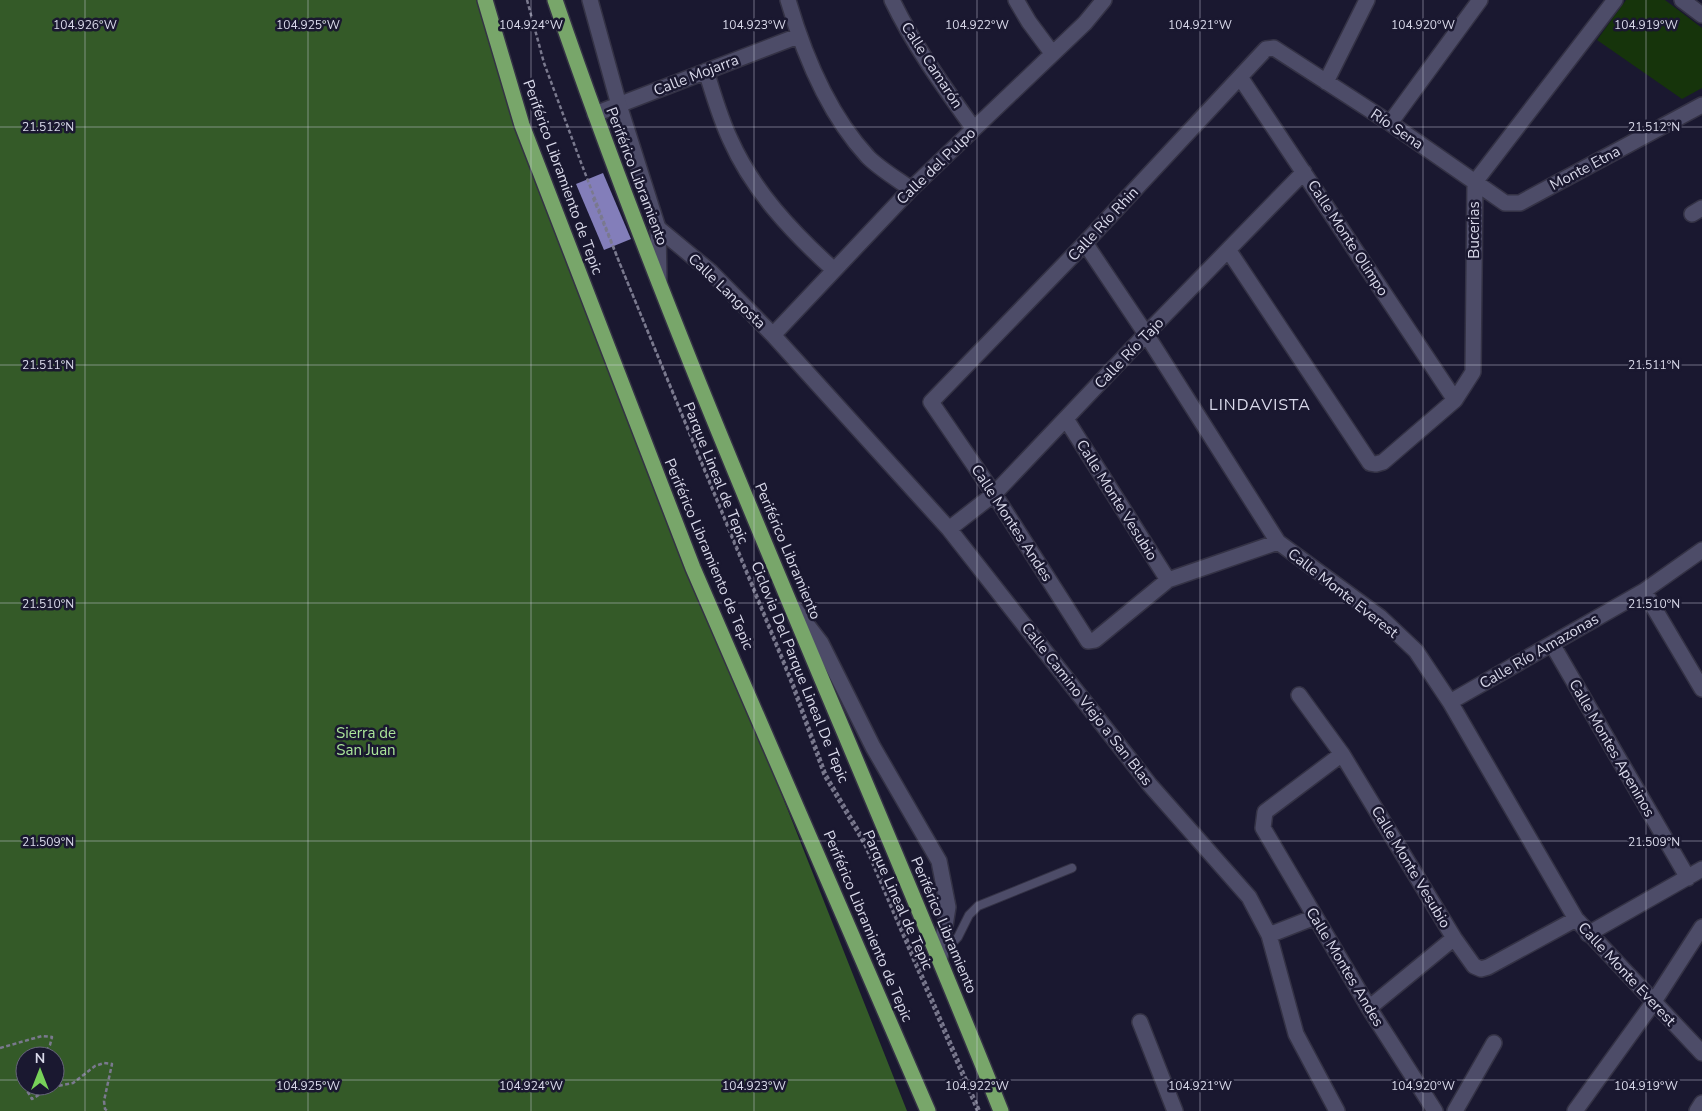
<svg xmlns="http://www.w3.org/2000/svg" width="1702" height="1111" font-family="'Nunito Sans',sans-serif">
	<rect width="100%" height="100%" fill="#1a1830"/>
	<path fill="#16340b" d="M 1626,0 L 1665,0 L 1702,28 L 1702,88 L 1682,99 L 1597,40 Z"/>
	<path fill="#345a28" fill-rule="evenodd" d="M 0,0 L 477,0 C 613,373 761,742 907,1111 L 0,1111 ZM 25,1056 L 55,1056 L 55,1086 L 25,1086 Z"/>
	<path fill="#837eba" d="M 603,173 L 631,239 L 604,250 L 576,184 Z"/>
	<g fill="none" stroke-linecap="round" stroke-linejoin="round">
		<defs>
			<path id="lane" d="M 942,954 L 958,937 L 969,915 L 978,906 L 1072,868"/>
			<path id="street" d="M 788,0 C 804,55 828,114 868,157 C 880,169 897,179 911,189
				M 892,0 C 914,46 944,87 974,129
				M 1016,0 L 1029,22 L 1052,53
				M 1682,0 L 1702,15
				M 706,71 C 713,93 720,118 730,139 C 753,191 792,232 834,270
				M 1240,77 L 1455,400
				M 1326,82 L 1367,0
				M 595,114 L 798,36
				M 1390,123 L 1480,0
				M 1692,214 L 1702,208
				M 658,228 L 711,272 L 773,335 L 949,529 L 1150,785 L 1249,897 L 1269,935 L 1296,1034 L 1337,1111
				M 1085,243 L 1146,334 L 1278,542 L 1380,617 L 1416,651 L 1450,702 L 1576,919 L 1702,1053
				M 1229,251 L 1370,463 L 1376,464 L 1383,462 L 1455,400 L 1473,372 L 1475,182 L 1615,0
				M 773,335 L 911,189 L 1085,23 L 1104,0
				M 1066,419 L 1168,580
				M 949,529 L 994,494 L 1146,334 L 1304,172
				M 1278,542 L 1168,580 L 1095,640 L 1088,641 L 994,494 L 931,402 L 1085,243 L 1266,49 L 1274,48 L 1390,123 L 1505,203 L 1520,203 L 1702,105
				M 1644,591 L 1702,689
				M 795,609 L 821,643 L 873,747 L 939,861 L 948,907 L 940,957
				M 1552,644 L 1688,878
				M 1299,695 L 1342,754 L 1454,938 L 1474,966 L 1481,969 L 1488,967 L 1576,919
				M 1450,702 L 1644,591 L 1702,550
				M 1342,754 L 1265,812 L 1263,828 L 1369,1008 L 1435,1111
				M 1588,934 L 1702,869
				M 1269,935 L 1315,917
				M 1369,1008 L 1454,938
				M 1140,1022 L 1175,1111
				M 1455,1111 L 1494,1043
				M 1575,1111 L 1653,1003 L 1702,927"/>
			<path id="secondary" d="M 590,0 L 619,105 L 658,228 L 659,282
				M 1697,1111 L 1702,1103"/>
			<path id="highway" d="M 485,0 L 522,125 L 693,568 L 928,1111
				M 555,0 C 684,378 853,740 1001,1111"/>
		</defs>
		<use href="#lane" stroke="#343245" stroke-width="10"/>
		<use href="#street" stroke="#343245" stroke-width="18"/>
		<use href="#secondary" stroke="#343245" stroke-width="18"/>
		<use href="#highway" stroke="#343245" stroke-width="18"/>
		<path stroke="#7a798e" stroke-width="2.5" stroke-dasharray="4 2.5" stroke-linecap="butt" d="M 527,0 L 544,63 L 580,160 L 620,264 L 794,685 L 826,774 L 867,844 L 980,1111
			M 593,198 L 790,680 L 824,776 L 865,846 L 977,1111
			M 0,1048 L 42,1036 L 52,1037 L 50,1045 L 43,1056
			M 28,1086 L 26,1089 L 32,1099 L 52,1087 L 73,1083 L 95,1066 L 104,1063 L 112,1064 L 104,1101 L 105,1109 L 108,1111"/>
		<use href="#lane" stroke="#4d4c68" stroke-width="8"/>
		<use href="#street" stroke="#4d4c68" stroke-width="15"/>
		<use href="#secondary" stroke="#4d4c68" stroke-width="15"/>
		<use href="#highway" stroke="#78a66a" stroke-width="15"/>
	</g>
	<path fill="none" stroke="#d9d9ea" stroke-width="1" stroke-opacity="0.45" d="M 85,0 L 85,1111M 308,0 L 308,1111M 531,0 L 531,1111M 754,0 L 754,1111M 977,0 L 977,1111M 1200,0 L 1200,1111M 1423,0 L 1423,1111M 1646,0 L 1646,1111M 0,127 L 1702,127M 0,365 L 1702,365M 0,603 L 1702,603M 0,841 L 1702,841M 0,1080 L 25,1080M 55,1080 L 1702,1080"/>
	<g text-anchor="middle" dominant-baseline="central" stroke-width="5" stroke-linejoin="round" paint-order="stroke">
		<g font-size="15" fill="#d9d9ea" stroke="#1a1830">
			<text transform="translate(932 65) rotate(57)">Calle Camarón</text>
			<text transform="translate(696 75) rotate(-21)">Calle Mojarra</text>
			<text transform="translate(1397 129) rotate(34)">Río Sena</text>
			<text transform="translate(936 166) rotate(-44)">Calle del Pulpo</text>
			<text transform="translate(1585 168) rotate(-28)">Monte Etna</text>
			<text transform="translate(637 176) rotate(69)">Periférico Libramiento</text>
			<text transform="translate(563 177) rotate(70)">Periférico Libramiento de Tepic</text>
			<text transform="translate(1103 224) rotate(-47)">Calle Río Rhin</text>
			<text transform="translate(1474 230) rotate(-90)">Bucerias</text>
			<text transform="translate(1348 238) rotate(57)">Calle Monte Olimpo</text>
			<text transform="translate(727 291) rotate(44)">Calle Langosta</text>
			<text transform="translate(1129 353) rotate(-46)">Calle Río Tajo</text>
			<text transform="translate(716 473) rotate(68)">Parque Lineal de Tepic</text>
			<text transform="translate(1117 500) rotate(58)">Calle Monte Vesubio</text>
			<text transform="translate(1012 523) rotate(57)">Calle Montes Andes</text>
			<text transform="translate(788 551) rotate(67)">Periférico Libramiento</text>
			<text transform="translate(709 554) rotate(67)">Periférico Libramiento de Tepic</text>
			<text transform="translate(1343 593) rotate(38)">Calle Monte Everest</text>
			<text transform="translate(1539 651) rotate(-30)">Calle Río Amazonas</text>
			<text transform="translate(800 672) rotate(68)">Ciclovia Del Parque Lineal De Tepic</text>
			<text transform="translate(1087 704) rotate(52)">Calle Camino Viejo a San Blas</text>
			<text transform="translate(1612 748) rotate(60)">Calle Montes Apeninos</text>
			<text transform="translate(1411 867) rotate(59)">Calle Monte Vesubio</text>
			<text transform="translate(898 900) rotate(66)">Parque Lineal de Tepic</text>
			<text transform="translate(944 925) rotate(67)">Periférico Libramiento</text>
			<text transform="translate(868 926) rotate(67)">Periférico Libramiento de Tepic</text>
			<text transform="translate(1345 967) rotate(59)">Calle Montes Andes</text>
			<text transform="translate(1627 974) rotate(47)">Calle Monte Everest</text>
		</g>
		<g font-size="15" fill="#abe69a" stroke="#1a1830">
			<text x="366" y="733">Sierra de<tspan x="366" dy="17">San Juan</tspan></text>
		</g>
		<g font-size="16" letter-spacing="1" fill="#d9d9ea" stroke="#1a1830">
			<text x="1260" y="405">LINDAVISTA</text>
		</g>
	</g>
	<g font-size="12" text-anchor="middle" fill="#d9d9ea" stroke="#1a1830" stroke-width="5" stroke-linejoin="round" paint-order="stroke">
		<text x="85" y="29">104.926°W</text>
		<text x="308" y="29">104.925°W</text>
		<text x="531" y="29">104.924°W</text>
		<text x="754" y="29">104.923°W</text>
		<text x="977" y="29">104.922°W</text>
		<text x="1200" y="29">104.921°W</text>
		<text x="1423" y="29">104.920°W</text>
		<text x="1646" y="29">104.919°W</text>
		<text x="48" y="131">21.512°N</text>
		<text x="1654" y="131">21.512°N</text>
		<text x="48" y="369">21.511°N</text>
		<text x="1654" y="369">21.511°N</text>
		<text x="48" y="608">21.510°N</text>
		<text x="1654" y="608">21.510°N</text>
		<text x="48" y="846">21.509°N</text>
		<text x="1654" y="846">21.509°N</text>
		<text x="308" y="1090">104.925°W</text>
		<text x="531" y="1090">104.924°W</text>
		<text x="754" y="1090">104.923°W</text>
		<text x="977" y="1090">104.922°W</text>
		<text x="1200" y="1090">104.921°W</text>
		<text x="1423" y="1090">104.920°W</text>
		<text x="1646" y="1090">104.919°W</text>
	</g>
	<g transform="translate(40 1071)"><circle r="24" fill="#1a1830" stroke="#66657a"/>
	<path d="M0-4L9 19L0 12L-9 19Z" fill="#77d259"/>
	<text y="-8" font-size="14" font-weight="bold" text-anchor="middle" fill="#d9d9ea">N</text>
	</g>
</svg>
